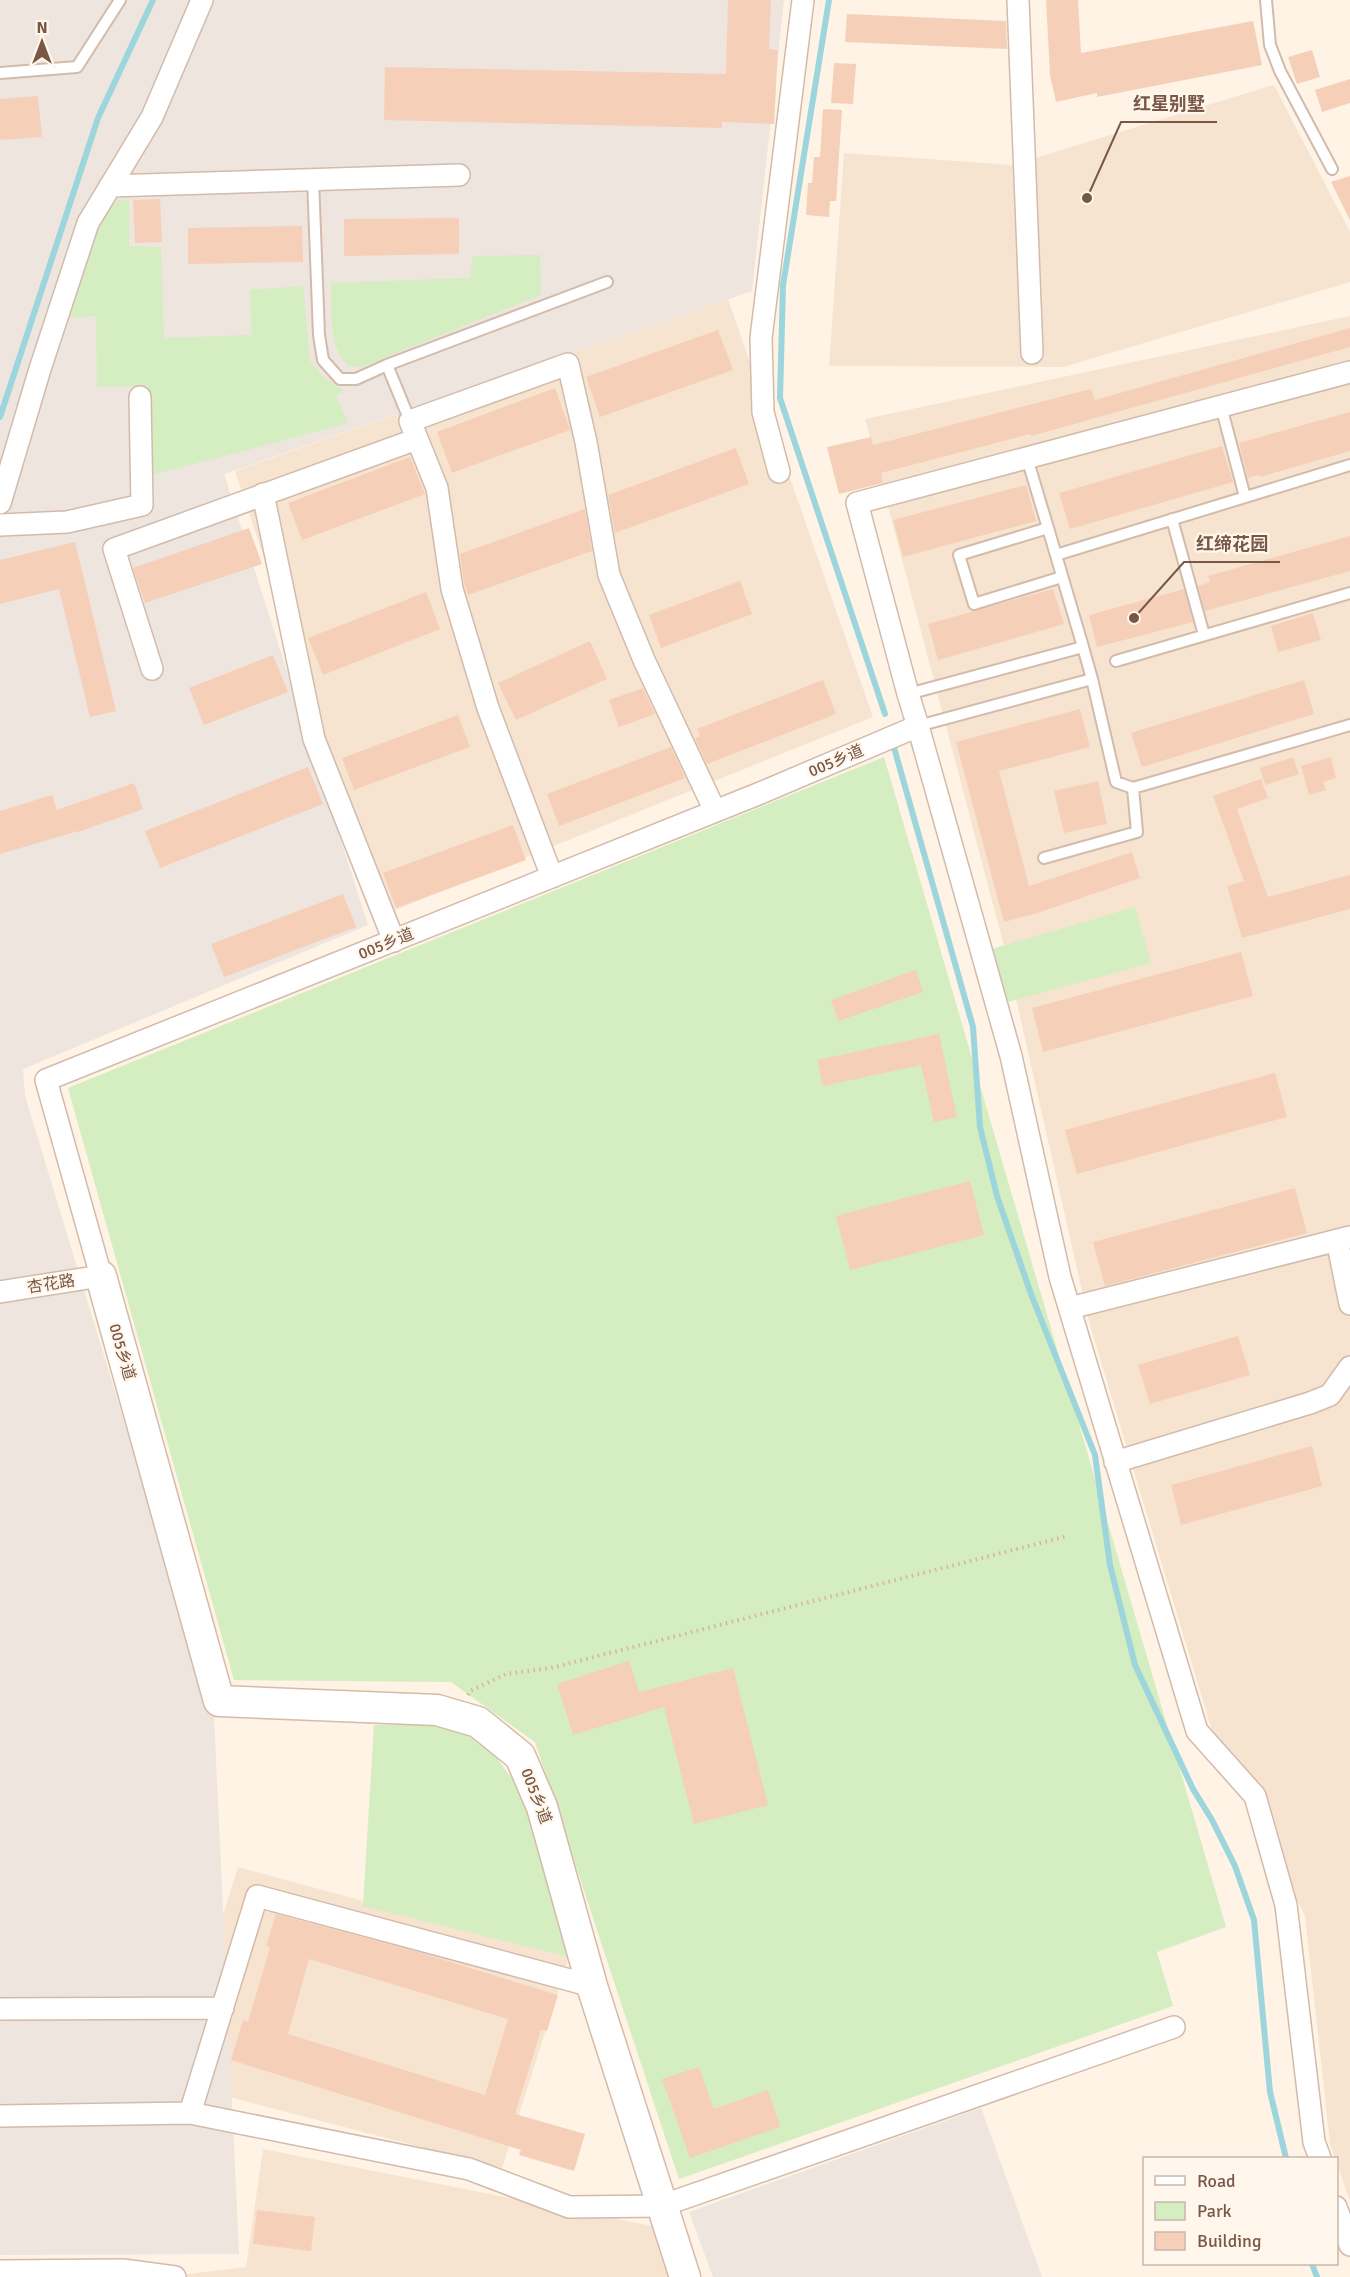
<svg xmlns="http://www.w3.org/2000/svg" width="1350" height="2277" font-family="Signika,'Noto Sans SC',sans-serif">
	<rect width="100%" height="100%" fill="#fef3e4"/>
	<path fill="#f6e4d1" d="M 1274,85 L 1350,232 L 1350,282 L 1063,367 L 829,366 L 844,153 L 1012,165 Z
		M 728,299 L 873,717 L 383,915 L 235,471 Z
		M 1350,316 L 1350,2201 L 1330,2144 L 1305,1916 L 1211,1727 L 1089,1322 L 1005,950 L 865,419 Z
		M 238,1867 L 569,1957 L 502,2168 L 171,2082 Z
		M 263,2149 L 652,2226 L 669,2277 L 163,2277 L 246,2267 Z"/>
	<path fill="#ede5de" d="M 0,0 L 784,0 L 752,291 L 224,474 L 368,925 L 23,1069 L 25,1096 L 214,1717 L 239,2254 L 0,2255 Z
		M 981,2108 L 1042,2277 L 713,2277 L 689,2212 Z"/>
	<path fill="#d4edc1" d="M 118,200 L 129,200 L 129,246 L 161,247 L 164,338 L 252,335 L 250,290 L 303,286 L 310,361 L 323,377 L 343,390 L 336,396 L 348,423 L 148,476 L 148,386 L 97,387 L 96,316 L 67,318 L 96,225 Z
		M 540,255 L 541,295 L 361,367 L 348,366 C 327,341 332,314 331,283 L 470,278 L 473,256 Z
		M 884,757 L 1226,1927 L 1157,1952 L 1173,2006 L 679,2179 L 535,1742 L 451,1682 L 234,1680 L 68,1088 Z
		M 1135,907 L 1151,963 L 1008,1002 L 992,949 Z
		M 432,1724 L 461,1731 L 493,1753 L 523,1794 L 569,1957 L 363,1906 L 374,1725 Z"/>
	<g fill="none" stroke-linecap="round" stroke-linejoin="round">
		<path stroke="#9cd5dc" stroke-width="6" d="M 829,0 L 783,285 L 780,398 L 885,714
			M 0,417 L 98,118 L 153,0
			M 893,744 L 973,1027 L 980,1127 L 997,1196 L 1031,1294 L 1095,1455 L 1110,1565 L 1135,1665 L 1193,1789 L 1212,1820 L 1235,1866 L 1254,1920 L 1270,2092 L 1286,2158
			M 1312,2264 L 1317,2277"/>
	</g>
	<path fill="#f6cfb9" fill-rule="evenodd" d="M 728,0 L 771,0 L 769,49 L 778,50 L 774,124 L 722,122 L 722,128 L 384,120 L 385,67 L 726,74 Z
		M 1046,0 L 1078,0 L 1081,53 L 1253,21 L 1262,65 L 1097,97 L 1097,93 L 1056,102 L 1050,75 Z
		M 847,14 L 1006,21 L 1007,49 L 845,42 Z
		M 1312,50 L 1320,77 L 1297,84 L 1288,57 Z
		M 834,63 L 856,64 L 853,104 L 831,103 Z
		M 1350,79 L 1350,103 L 1322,112 L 1315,90 Z
		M 38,96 L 42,137 L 0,140 L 0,99 Z
		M 823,109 L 842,110 L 836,201 L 830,201 L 829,217 L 806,215 L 808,183 L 812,183 L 814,157 L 820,157 Z
		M 1350,176 L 1350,220 L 1331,182 Z
		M 160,199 L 162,242 L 135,243 L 133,200 Z
		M 459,218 L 459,254 L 344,256 L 344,219 Z
		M 302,226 L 303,262 L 188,264 L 188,228 Z
		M 1350,328 L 1350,347 L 1031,436 L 1030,434 L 881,473 L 883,483 L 839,494 L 827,447 L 871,437 L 873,445 L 1091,389 L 1095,400 Z
		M 718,330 L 733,370 L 600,417 L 586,377 Z
		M 555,388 L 570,430 L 452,473 L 437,432 Z
		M 1350,412 L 1350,451 L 1260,477 L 1259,475 L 1248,478 L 1239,443 Z
		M 1222,446 L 1233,482 L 1070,529 L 1059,493 Z
		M 736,448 L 749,484 L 615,533 L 608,495 Z
		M 410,457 L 425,494 L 302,540 L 288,503 Z
		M 1026,485 L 1036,521 L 903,557 L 893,520 Z
		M 585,509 L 592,551 L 468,595 L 464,583 L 460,554 Z
		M 249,528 L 262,564 L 145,603 L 133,568 Z
		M 1350,536 L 1350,571 L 1205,611 L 1198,586 L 1210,582 L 1208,576 Z
		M 75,542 L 116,711 L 90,717 L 59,589 L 0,604 L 0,560 Z
		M 740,581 L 752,614 L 661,648 L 649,615 Z
		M 1053,589 L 1064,624 L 938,660 L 928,624 Z
		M 1184,589 L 1193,622 L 1097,647 L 1089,615 Z
		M 426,592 L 440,629 L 323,675 L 308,638 Z
		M 1313,613 L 1321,640 L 1278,652 L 1271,626 Z
		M 590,641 L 607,679 L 516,720 L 498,683 Z
		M 273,655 L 288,692 L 204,725 L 189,688 Z
		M 823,680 L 836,714 L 707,764 L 695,738 L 700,736 L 697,729 Z
		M 1304,680 L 1314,714 L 1142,767 L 1131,733 Z
		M 643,688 L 655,714 L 619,727 L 609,700 Z
		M 1080,709 L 1090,747 L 999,771 L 1029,886 L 1132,852 L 1140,878 L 1037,913 L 1004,922 L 956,742 Z
		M 458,715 L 470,747 L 354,790 L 342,758 Z
		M 671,747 L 685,778 L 559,826 L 547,794 Z
		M 1293,757 L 1299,774 L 1265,785 L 1260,768 Z
		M 1331,757 L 1336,778 L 1323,782 L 1326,790 L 1309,795 L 1301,766 Z
		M 308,767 L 323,804 L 160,868 L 145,831 Z
		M 1261,779 L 1268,798 L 1237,809 L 1268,897 L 1350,875 L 1350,909 L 1242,938 L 1227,886 L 1244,881 L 1213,796 Z
		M 1098,781 L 1107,824 L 1064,833 L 1054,791 Z
		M 134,783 L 143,809 L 78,832 L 78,831 L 0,854 L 0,811 L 52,795 L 57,810 Z
		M 513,825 L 526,860 L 396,908 L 383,873 Z
		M 343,894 L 356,927 L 224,977 L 211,944 Z
		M 1241,952 L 1253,996 L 1043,1052 L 1032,1008 Z
		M 916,970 L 923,992 L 838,1021 L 831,1000 Z
		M 939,1034 L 957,1117 L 934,1122 L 921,1065 L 823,1086 L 817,1060 Z
		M 1275,1073 L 1287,1117 L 1077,1174 L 1065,1130 Z
		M 970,1181 L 984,1235 L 850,1270 L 836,1216 Z
		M 1295,1188 L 1307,1233 L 1105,1286 L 1093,1242 Z
		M 1238,1336 L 1250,1375 L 1150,1404 L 1138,1365 Z
		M 1312,1446 L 1322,1486 L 1181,1525 L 1171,1485 Z
		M 629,1661 L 639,1692 L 733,1668 L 768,1805 L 694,1824 L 664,1707 L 573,1735 L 557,1684 Z
		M 276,1914 L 418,1952 L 558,1995 L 547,2031 L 541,2030 L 515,2114 L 585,2134 L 574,2171 L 519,2155 L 521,2150 L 231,2060 L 243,2020 L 248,2022 L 270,1947 L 266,1946 ZM 309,1959 L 508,2019 L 485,2095 L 288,2034 Z
		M 699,2067 L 714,2109 L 768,2090 L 780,2127 L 690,2158 L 662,2079 Z
		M 257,2210 L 315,2217 L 311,2251 L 253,2244 Z"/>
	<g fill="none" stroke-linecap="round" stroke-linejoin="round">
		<defs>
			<path id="lane" d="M 1266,0 L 1270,45 L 1280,71 L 1332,169
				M 0,73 L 77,67 L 120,0
				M 313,179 L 319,335 L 323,360 L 340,379 L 356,379 L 387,365
				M 1221,406 L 1245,497
				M 410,421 L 387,365 L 607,282
				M 1027,458 L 1048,528 L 959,555 L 974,604 L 1062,577
				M 1172,519 L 1204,635
				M 1048,528 L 1083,647
				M 1056,555 L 1350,465
				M 1116,661 L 1350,593
				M 1092,679 L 1116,782 L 1133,788
				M 908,694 L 1083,647 L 1092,679 L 918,726
				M 1044,858 L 1137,832 L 1133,788 L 1350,725"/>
			<path id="street" d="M 1018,0 L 1032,353
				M 110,186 L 459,175
				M 779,472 L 763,412 L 761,338 L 803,0
				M 263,494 L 314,739 L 394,941
				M 0,503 L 40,369 L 88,223 L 152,117 L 202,0
				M 0,525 L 67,522 L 142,505 L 140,397
				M 152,669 L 114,549 L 417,439
				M 552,877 L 488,708 L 452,589 L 437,488 L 410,421 L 568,364 L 586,442 L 609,575 L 644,660 L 715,811
				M 1337,1240 L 1350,1304
				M 0,1292 L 101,1276 L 46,1080 L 758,794 L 918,726
				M 1070,1308 L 1350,1237
				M 1115,1462 L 1310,1403 L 1330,1395 L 1350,1367
				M 0,2009 L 223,2008
				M 190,2113 L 257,1896 L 592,1986
				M 0,2116 L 190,2113 L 469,2169 L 569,2207 L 661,2206 L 1174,2027
				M 1320,2158 L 1314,2142 L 1286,1905 L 1255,1796 L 1197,1731 L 1060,1277 L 1011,1056 L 918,726 L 908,694 L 857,503 L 1350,372
				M 1336,2207 L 1350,2245
				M 0,2271 L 123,2270 L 175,2277"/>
			<path id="secondary" d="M 101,1276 L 219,1701 L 437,1710 L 478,1722 L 520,1756 L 542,1807 L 592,1986 L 685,2277"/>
		</defs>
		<use href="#lane" stroke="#d3bbab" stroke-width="14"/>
		<use href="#street" stroke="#d3bbab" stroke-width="24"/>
		<use href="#secondary" stroke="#d6bba9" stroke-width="33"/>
		<path stroke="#dbb29c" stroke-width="4" stroke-dasharray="1.5 4.5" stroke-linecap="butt" d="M 468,1695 L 470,1691 L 506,1674 L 551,1668 L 1068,1536"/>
		<use href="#lane" stroke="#fff" stroke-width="10"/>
		<use href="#street" stroke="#fff" stroke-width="21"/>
		<use href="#secondary" stroke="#fff" stroke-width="30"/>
	</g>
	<g text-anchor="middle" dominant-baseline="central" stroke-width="4.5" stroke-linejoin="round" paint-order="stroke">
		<g font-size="16" fill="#795747" stroke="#fff7ec">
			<text transform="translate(836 761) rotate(-23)">005乡道</text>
			<text transform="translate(386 944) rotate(-22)">005乡道</text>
			<text transform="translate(51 1284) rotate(-9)">杏花路</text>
			<text transform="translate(122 1352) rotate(74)">005乡道</text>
			<text transform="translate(536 1796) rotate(69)">005乡道</text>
		</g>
	</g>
	<path fill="none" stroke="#795747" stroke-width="2" d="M1087 198L1121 122H1217M1134 618L1184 562H1280"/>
	<g fill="#795747" stroke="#fff7ec" stroke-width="2">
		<circle cx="1087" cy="198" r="6"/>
		<circle cx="1134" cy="618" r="6"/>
	</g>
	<g font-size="18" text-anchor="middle" font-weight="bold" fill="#795747" stroke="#fff7ec" stroke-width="4.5" stroke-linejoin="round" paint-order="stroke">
		<text x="1169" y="110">红星别墅</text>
		<text x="1232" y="550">红缔花园</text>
	</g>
	<rect x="1143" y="2157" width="195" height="108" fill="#fff7ec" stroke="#c9b7aa" stroke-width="1.5"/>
	<rect x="1155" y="2176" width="30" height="9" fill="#ffffff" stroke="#c9b7aa" stroke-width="1.5"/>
	<text x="1197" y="2187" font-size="18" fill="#795747">Road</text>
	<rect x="1155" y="2202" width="30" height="18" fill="#d4edc1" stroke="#c9b7aa" stroke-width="1.5"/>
	<text x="1197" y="2217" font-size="18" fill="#795747">Park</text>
	<rect x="1155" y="2232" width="30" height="18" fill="#f6cfb9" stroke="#c9b7aa" stroke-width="1.5"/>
	<text x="1197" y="2247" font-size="18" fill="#795747">Building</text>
	<g transform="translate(42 42)" stroke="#fff7ec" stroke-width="4.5" paint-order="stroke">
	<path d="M0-4.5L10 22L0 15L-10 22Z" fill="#795747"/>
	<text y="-9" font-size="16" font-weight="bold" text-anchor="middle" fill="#795747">N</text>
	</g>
</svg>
